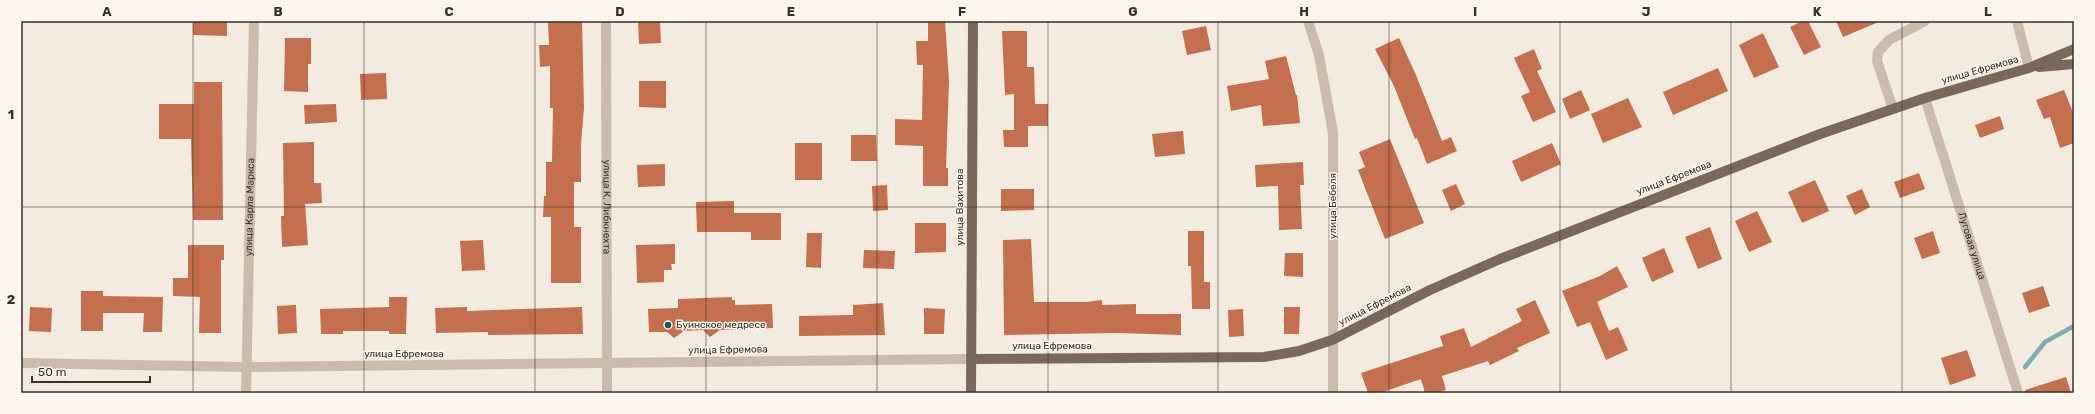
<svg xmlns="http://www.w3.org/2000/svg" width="2095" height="414" font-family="Rubik,sans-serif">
	<rect width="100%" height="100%" fill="#f3ebe0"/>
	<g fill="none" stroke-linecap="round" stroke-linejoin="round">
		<path stroke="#7facb0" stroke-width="4.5" d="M 2025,367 L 2045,342 L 2074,326"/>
	</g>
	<path fill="#c46f4d" d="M 193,21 L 227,21 L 227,36 L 193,35 Z
		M 548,21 L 582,21 L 584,108 L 581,144 L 581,182 L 574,182 L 574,227 L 581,227 L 581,283 L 551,283 L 551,217 L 543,217 L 544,196 L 546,196 L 546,162 L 552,162 L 553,108 L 550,108 L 550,66 L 540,67 L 539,45 L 549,45 Z
		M 638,21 L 660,21 L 661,43 L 639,44 Z
		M 928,21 L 945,21 L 949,81 L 946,168 L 948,168 L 948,186 L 923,186 L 923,146 L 895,145 L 895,119 L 922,120 L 923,65 L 917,65 L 916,41 L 928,41 Z
		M 1802,21 L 1808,21 L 1821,47 L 1804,55 L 1790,27 Z
		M 1836,21 L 1881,21 L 1843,37 Z
		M 1206,26 L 1211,50 L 1187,55 L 1182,31 Z
		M 1002,31 L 1027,31 L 1027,67 L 1034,67 L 1035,104 L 1048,104 L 1048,126 L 1028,126 L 1028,147 L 1004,147 L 1003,130 L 1014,130 L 1014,94 L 1005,95 Z
		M 1763,33 L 1779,67 L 1754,78 L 1739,45 Z
		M 285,38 L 311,38 L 311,64 L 308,64 L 308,92 L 284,91 Z
		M 1399,38 L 1416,75 L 1442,141 L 1451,137 L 1457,151 L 1427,164 L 1417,138 L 1415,139 L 1394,86 L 1375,49 Z
		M 1534,49 L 1542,69 L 1537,71 L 1556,112 L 1533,122 L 1521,96 L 1530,92 L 1514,58 Z
		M 1286,56 L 1296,95 L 1297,95 L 1300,123 L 1263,126 L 1261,105 L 1231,111 L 1227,86 L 1269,79 L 1265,61 Z
		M 1718,68 L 1728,91 L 1673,115 L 1663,92 Z
		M 386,73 L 387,99 L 361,100 L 360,74 Z
		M 639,81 L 666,81 L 666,108 L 639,107 Z
		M 194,82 L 222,82 L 223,220 L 193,220 L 191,139 L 159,139 L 159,104 L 194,104 Z
		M 1581,90 L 1590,110 L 1570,119 L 1562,99 Z
		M 2064,90 L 2074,115 L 2074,143 L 2060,148 L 2050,117 L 2044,119 L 2036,100 Z
		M 1628,98 L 1642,127 L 1603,143 L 1591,114 Z
		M 336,104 L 337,122 L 305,124 L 304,105 Z
		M 2000,116 L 2004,129 L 1980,138 L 1975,125 Z
		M 1183,131 L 1185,154 L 1155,157 L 1152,134 Z
		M 851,135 L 876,135 L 877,161 L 851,161 Z
		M 1390,139 L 1424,223 L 1385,239 L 1358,170 L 1365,167 L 1359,152 Z
		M 314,142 L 314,183 L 321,183 L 322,203 L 305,204 L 308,245 L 282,247 L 281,216 L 284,216 L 283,143 Z
		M 795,143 L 822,143 L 822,180 L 795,180 Z
		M 1552,143 L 1561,164 L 1521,182 L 1512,161 Z
		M 1303,162 L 1304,185 L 1300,185 L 1302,229 L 1279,230 L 1278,186 L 1256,187 L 1255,165 Z
		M 665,164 L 665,186 L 638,187 L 637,165 Z
		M 1919,173 L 1925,189 L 1900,198 L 1894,182 Z
		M 1815,180 L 1829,211 L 1802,223 L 1788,192 Z
		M 1456,184 L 1465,204 L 1451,211 L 1442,190 Z
		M 887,185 L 888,210 L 873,211 L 872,186 Z
		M 1001,189 L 1034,189 L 1034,210 L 1001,211 Z
		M 1862,189 L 1870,207 L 1855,215 L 1846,196 Z
		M 734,201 L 734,213 L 781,213 L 781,240 L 751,240 L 751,232 L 697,232 L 696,202 Z
		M 1757,211 L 1772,242 L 1749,252 L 1735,221 Z
		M 915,223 L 946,223 L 946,252 L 915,253 Z
		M 1710,227 L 1722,259 L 1698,269 L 1685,237 Z
		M 1188,231 L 1204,231 L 1204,282 L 1210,282 L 1210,309 L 1192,309 L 1191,266 L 1188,266 Z
		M 1933,231 L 1940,253 L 1922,259 L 1914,238 Z
		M 807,233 L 822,233 L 821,268 L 806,267 Z
		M 1031,239 L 1034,302 L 1086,302 L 1102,300 L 1102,305 L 1136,304 L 1136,314 L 1181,314 L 1181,335 L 1117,333 L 1004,335 L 1003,240 Z
		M 483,240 L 485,270 L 462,271 L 460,241 Z
		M 675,244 L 675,264 L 671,264 L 672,270 L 664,270 L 664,282 L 637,283 L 636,245 Z
		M 188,245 L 224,245 L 224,260 L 221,260 L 221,333 L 199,333 L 200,297 L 173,296 L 173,278 L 188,278 Z
		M 1664,248 L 1674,272 L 1652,282 L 1642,258 Z
		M 864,250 L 895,251 L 894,269 L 863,268 Z
		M 1285,253 L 1303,253 L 1303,277 L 1284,276 Z
		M 1617,266 L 1628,287 L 1597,302 L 1609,331 L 1618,327 L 1628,350 L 1606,360 L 1590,322 L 1577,327 L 1562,291 L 1600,276 Z
		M 2043,286 L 2050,306 L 2029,313 L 2022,293 Z
		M 81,291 L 103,291 L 103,296 L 163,297 L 162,332 L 143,332 L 144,313 L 103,313 L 103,331 L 81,331 Z
		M 389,297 L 407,297 L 406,334 L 389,334 L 389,331 L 343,331 L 343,334 L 321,334 L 320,309 L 389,307 Z
		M 732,297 L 732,300 L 735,300 L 735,305 L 772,304 L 773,328 L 720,330 L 710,337 L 703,330 L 684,331 L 674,338 L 667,332 L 649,332 L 648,309 L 678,308 L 678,299 Z
		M 1535,300 L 1550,333 L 1517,348 L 1519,351 L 1490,365 L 1488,361 L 1442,376 L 1446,390 L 1436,393 L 1425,393 L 1421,379 L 1380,393 L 1368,393 L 1361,373 L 1443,346 L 1440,336 L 1464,328 L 1471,347 L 1522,321 L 1516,309 Z
		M 883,303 L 885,335 L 799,336 L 799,316 L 853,315 L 853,305 Z
		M 296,305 L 297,333 L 278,334 L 277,306 Z
		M 30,307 L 52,308 L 51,332 L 29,331 Z
		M 467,307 L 467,311 L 582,307 L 583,334 L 488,335 L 488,332 L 436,333 L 435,308 Z
		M 1284,307 L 1300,307 L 1299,334 L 1284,334 Z
		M 924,308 L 945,309 L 944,334 L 924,334 Z
		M 1243,309 L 1244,336 L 1229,337 L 1228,310 Z
		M 1967,350 L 1976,376 L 1950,385 L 1941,358 Z
		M 2066,377 L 2071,393 L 2025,393 L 2025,390 Z"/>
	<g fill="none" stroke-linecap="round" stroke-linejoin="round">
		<g stroke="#cbbbac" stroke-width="10">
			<path id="s1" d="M 606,21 L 607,393"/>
			<path d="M 1308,21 L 1319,55 L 1333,133 L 1333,393"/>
			<path d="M 2017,21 L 2029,68"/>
			<path id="s2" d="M 1925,98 L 2018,393"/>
			<path d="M 1893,109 L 1877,61 L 1878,52 L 1889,40 L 1925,21"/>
			<path d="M 21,363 L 246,367 L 971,359"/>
			<path id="s3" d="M 246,393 L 254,21"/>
		</g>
		<path stroke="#7b685c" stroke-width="10" d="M 2039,67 L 2074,64
			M 971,359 L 1264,357 L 1299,351 L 1332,340 L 1430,290 L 1500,259 L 1820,134 L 1925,98 L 2029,68 L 2074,49
			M 971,393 L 973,21"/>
	</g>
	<path fill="none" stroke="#39302b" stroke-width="1" stroke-opacity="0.55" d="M 193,21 L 193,393M 364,21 L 364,393M 535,21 L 535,393M 706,21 L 706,393M 877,21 L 877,393M 1048,21 L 1048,393M 1218,21 L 1218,393M 1389,21 L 1389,393M 1560,21 L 1560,393M 1731,21 L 1731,393M 1902,21 L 1902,393M 21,207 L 2074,207"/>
	<circle fill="#20555b" stroke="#faf5ed" stroke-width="1.5" cx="668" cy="325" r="4"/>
	<g text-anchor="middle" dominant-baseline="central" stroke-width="3" stroke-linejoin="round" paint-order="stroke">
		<g font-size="10" fill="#39302b" stroke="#faf5ed">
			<text transform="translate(1980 70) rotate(-16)">улица Ефремова</text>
			<text transform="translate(1674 178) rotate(-21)">улица Ефремова</text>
			<text transform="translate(1333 206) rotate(-90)">улица Бебеля</text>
			<text stroke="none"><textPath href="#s3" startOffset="186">улица Карла Маркса</textPath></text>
			<text stroke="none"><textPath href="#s1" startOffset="186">улица К. Либкнехта</textPath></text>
			<text transform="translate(960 207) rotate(-90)">улица Вахитова</text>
			<text stroke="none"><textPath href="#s2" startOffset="155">Луговая улица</textPath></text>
			<text transform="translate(1375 305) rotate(-27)">улица Ефремова</text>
			<text x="1052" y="346">улица Ефремова</text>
			<text transform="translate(728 350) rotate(-1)">улица Ефремова</text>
			<text x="404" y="354">улица Ефремова</text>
		</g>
		<g font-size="10" fill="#39302b" stroke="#faf5ed" text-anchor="start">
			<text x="676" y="325">Буинское медресе</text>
		</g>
	</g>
	<rect width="2095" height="414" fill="none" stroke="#faf5ed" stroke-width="44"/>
	<path d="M32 376v6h118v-6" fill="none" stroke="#39302b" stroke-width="2"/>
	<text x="38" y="376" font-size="12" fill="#39302b" stroke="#faf5ed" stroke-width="3" paint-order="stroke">50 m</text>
	<rect x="22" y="22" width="2051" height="370" fill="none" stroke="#39302b" stroke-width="1.5"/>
	<g font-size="13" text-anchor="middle" font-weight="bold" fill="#39302b">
		<text x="107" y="16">A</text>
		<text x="278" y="16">B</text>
		<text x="449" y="16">C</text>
		<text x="620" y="16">D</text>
		<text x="791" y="16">E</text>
		<text x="962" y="16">F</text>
		<text x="1133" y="16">G</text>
		<text x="1304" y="16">H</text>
		<text x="1475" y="16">I</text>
		<text x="1646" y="16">J</text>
		<text x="1817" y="16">K</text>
		<text x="1988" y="16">L</text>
		<text x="11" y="119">1</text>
		<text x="11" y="304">2</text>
	</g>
</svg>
